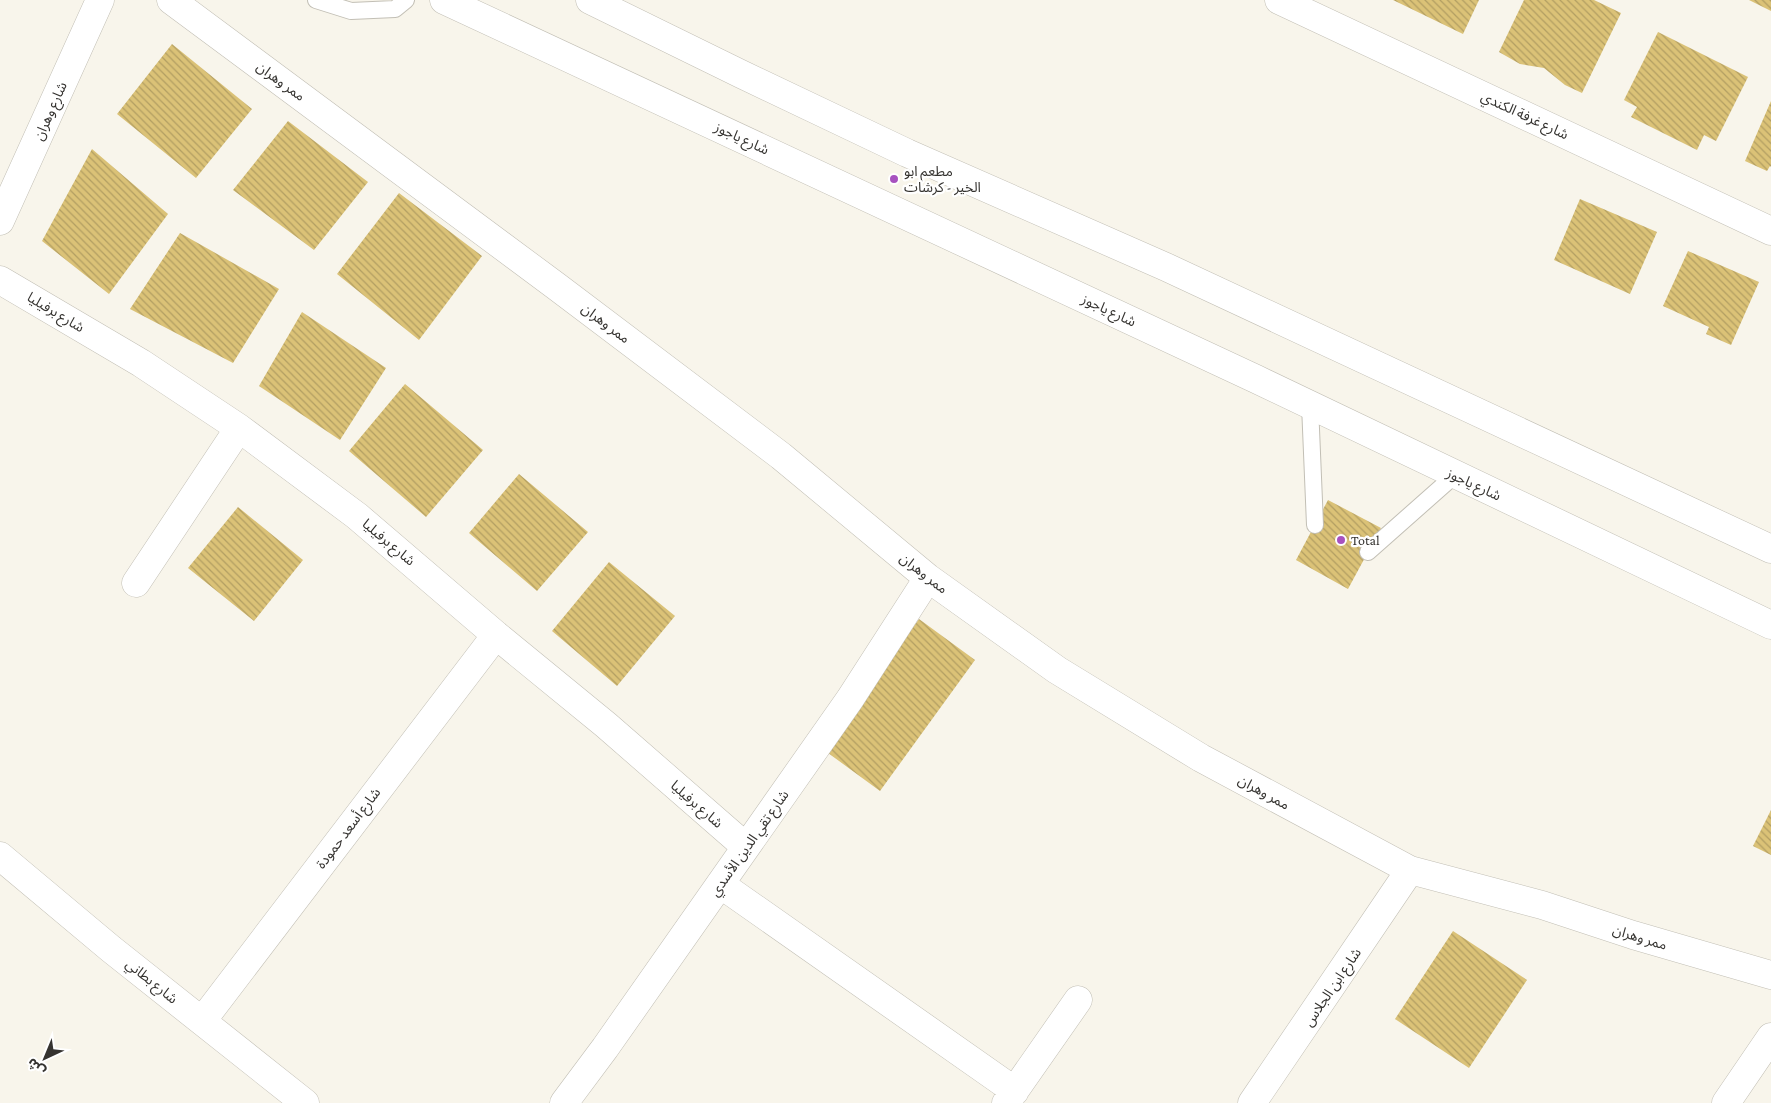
<svg xmlns="http://www.w3.org/2000/svg" width="1771" height="1103" font-family="'Crimson Pro','Noto Sans Arabic',serif">
	<defs>
		<pattern id="building-back-hatch" width="6" height="6" patternUnits="userSpaceOnUse" patternTransform="scale(1.25)"><rect width="6" height="6" fill="#dbc277"/><path d="M-1 5l2 2M0 0l6 6M5-1l2 2" fill="none" stroke="#b29e62"/></pattern>
	</defs>
	<rect width="100%" height="100%" fill="#f8f5eb"/>
	<path fill="url(#building-back-hatch)" d="M 1393,0 L 1479,0 L 1463,34 Z
		M 1524,0 L 1594,0 L 1621,13 L 1582,93 L 1565,85 L 1544,68 L 1520,64 L 1499,52 Z
		M 1749,0 L 1771,0 L 1771,11 Z
		M 1658,32 L 1748,77 L 1716,141 L 1704,135 L 1697,150 L 1631,117 L 1637,107 L 1624,100 Z
		M 172,44 L 252,109 L 196,178 L 117,114 Z
		M 1771,101 L 1771,167 L 1770,166 L 1767,171 L 1745,161 Z
		M 288,121 L 368,182 L 314,250 L 233,190 Z
		M 92,149 L 168,214 L 109,294 L 42,241 Z
		M 399,193 L 482,256 L 419,340 L 337,274 Z
		M 1580,199 L 1657,232 L 1630,294 L 1554,260 Z
		M 180,233 L 279,289 L 233,363 L 130,309 Z
		M 1688,251 L 1759,282 L 1731,345 L 1706,334 L 1709,327 L 1663,306 Z
		M 302,312 L 386,368 L 340,440 L 259,386 Z
		M 405,384 L 483,450 L 426,517 L 349,451 Z
		M 519,474 L 588,532 L 537,591 L 469,533 Z
		M 1328,500 L 1381,528 L 1348,589 L 1296,560 Z
		M 238,507 L 303,560 L 254,621 L 188,568 Z
		M 609,562 L 675,616 L 617,686 L 552,631 Z
		M 919,619 L 975,660 L 880,791 L 824,750 Z
		M 1771,810 L 1771,855 L 1753,846 Z
		M 1453,931 L 1527,980 L 1469,1068 L 1395,1019 Z"/>
	<g fill="none" stroke-linecap="round" stroke-linejoin="round">
		<defs>
			<path id="service" d="M 316,0 L 351,11 L 395,9 L 406,0
				M 1310,405 L 1315,525
				M 1368,552 L 1455,475"/>
			<path id="minor" d="M 171,0 L 556,286 L 781,456 L 928,578 L 1057,670 L 1201,758 L 1410,870 L 1542,905 L 1633,935 L 1771,975
				M 1279,0 L 1771,231
				M 0,221 L 100,0
				M 0,280 L 141,363 L 239,428 L 357,516 L 496,635 L 606,725 L 746,847
				M 136,583 L 239,428
				M 0,856 L 111,949 L 305,1103
				M 720,884 L 1015,1091
				M 202,1021 L 496,635
				M 564,1103 L 605,1048 L 850,699 L 928,578
				M 1006,1103 L 1078,1000
				M 1252,1103 L 1410,870
				M 1726,1103 L 1771,1037"/>
			<path id="primary" d="M 444,0 L 1256,379 L 1771,625
				M 590,0 L 741,74 L 907,153 L 1166,267 L 1771,549"/>
		</defs>
		<use href="#service" stroke="#c2bfb5" stroke-width="18"/>
		<use href="#minor" stroke="#c2bfb5" stroke-width="29"/>
		<use href="#primary" stroke="#c2bfb5" stroke-width="29"/>
		<use href="#service" stroke="#fff" stroke-width="16"/>
		<use href="#minor" stroke="#fff" stroke-width="28"/>
		<use href="#primary" stroke="#fff" stroke-width="28"/>
	</g>
	<g fill="#a751bf" stroke="#fff" stroke-width="2">
		<circle cx="894" cy="179" r="5"/>
		<circle cx="1341" cy="540" r="5"/>
	</g>
	<g text-anchor="middle" dominant-baseline="central" stroke-width="4.5" stroke-linejoin="round" paint-order="stroke">
		<g font-size="14" fill="#353330" stroke="#fff">
			<text transform="translate(281 81) rotate(36)">ممر وهران</text>
			<text transform="translate(50 111) rotate(-66)">شارع وهران</text>
			<text transform="translate(1525 115) rotate(25)">شارع غرفة الكندي</text>
			<text transform="translate(742 138) rotate(25)">شارع ياجوز</text>
			<text transform="translate(1109 310) rotate(25)">شارع ياجوز</text>
			<text transform="translate(56 312) rotate(31)">شارع برفيليا</text>
			<text transform="translate(606 323) rotate(37)">ممر وهران</text>
			<text transform="translate(1474 484) rotate(25)">شارع ياجوز</text>
			<text transform="translate(389 542) rotate(40)">شارع برفيليا</text>
			<text transform="translate(924 573) rotate(38)">ممر وهران</text>
			<text transform="translate(1264 792) rotate(29)">ممر وهران</text>
			<text transform="translate(697 804) rotate(41)">شارع برفيليا</text>
			<text transform="translate(348 828) rotate(-53)">شارع أسعد حمودة</text>
			<text transform="translate(749 843) rotate(-55)">شارع تقي الدين الأسدي</text>
			<text transform="translate(1640 937) rotate(17)">ممر وهران</text>
			<text transform="translate(152 981) rotate(39)">شارع بطاني</text>
			<text transform="translate(1332 987) rotate(-56)">شارع ابن الجلاس</text>
		</g>
		<g font-size="14" fill="#353330" stroke="#fff" text-anchor="start">
			<text x="904" y="171">مطعم ابو<tspan x="904" dy="16">الخير - كرشات</tspan></text>
			<text x="1351" y="540">Total</text>
		</g>
	</g>
	<g transform="translate(45 1058) rotate(224)" stroke="#ffffff" stroke-width="4" paint-order="stroke">
	<path d="M0-4L9 19L0 12L-9 19Z" fill="#353330"/>
	<text y="-8" font-size="14" font-weight="bold" text-anchor="middle" fill="#353330">ش</text>
	</g>
</svg>
